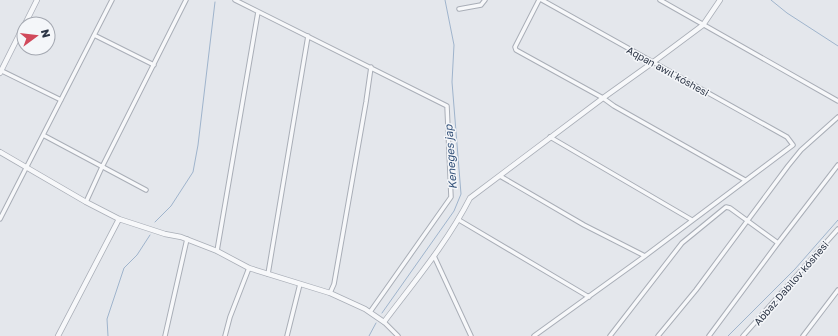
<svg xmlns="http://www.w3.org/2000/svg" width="838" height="336" font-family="'Golos Text',sans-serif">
	<rect width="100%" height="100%" fill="#e4e7ec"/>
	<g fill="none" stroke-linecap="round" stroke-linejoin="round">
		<path stroke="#9fb4cc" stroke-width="1" d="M 771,0 L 787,13 L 838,46
			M 155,222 L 171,206 L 193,172 L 198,145 L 215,2
			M 382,313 L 454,211 L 461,194 L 452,82 L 454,45 L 445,0
			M 108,336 L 107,319 L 124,268 L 137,255 L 150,235
			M 369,336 L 376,323
			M 728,336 L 795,269 L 838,220"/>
		<defs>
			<path id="minor" d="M 235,0 L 447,106 L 451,197 L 370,312
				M 539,0 L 515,47 L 516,50 L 603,98 L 614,106 L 745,180
				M 660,0 L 838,101
				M 459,9 L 481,5 L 485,0
				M 94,35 L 154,65
				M 0,70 L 61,100
				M 43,135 L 146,190
				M 550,137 L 692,220
				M 500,176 L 584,225 L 645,256
				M 86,202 L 102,167 L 186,0
				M 0,219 L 112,0
				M 459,220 L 589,297
				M 217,251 L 258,12
				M 434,256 L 471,336
				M 268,274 L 308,36
				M 330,293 L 334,284 L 366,102 L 371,67
				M 384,322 L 398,336
				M 165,336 L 187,239
				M 225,336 L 230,317 L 249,268
				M 287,336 L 300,284
				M 534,336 L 645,256 L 793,145 L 787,137 L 542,0
				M 610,336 L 682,243 L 726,207 L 730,208 L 778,243
				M 658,336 L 696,290 L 788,166 L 801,150 L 838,117
				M 709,336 L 778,243 L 838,165
				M 743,336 L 838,229
				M 803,336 L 838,290"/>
			<path id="tertiary" d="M 25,24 L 37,0
				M 0,73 L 24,25
				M 0,152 L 86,202 L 119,219 L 165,234 L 181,237 L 217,251 L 249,268 L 330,293 L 365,309 L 384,322 C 414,282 447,243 470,198 L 603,98 L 652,63 L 703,25 L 720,0
				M 58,336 L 119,219"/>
		</defs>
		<use href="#minor" stroke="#a9aeb7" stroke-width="5.5"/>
		<use href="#tertiary" stroke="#a9aeb7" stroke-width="6"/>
		<use href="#minor" stroke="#f7f8fa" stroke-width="3.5"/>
		<use href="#tertiary" stroke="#f7f8fa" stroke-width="4.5"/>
	</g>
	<g text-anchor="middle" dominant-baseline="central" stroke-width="3" stroke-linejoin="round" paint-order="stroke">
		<g font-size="10" fill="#2b3445" stroke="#f4f6f9">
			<text transform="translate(668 71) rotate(29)">Aqpan awıl kóshesi</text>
			<text transform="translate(791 283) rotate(-49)">Abbaz Dabilov kóshesi</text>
		</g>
		<g font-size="11" font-style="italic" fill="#34527a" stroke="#f4f6f9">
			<text transform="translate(450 157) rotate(-94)">Keneges jap</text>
		</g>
	</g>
	<g transform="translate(36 36) rotate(75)"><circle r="19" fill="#f4f6f9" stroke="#a4a8b1"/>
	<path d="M0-3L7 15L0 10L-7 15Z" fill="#d1495b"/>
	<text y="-6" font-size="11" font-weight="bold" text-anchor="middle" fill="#2b3445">N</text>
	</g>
</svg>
